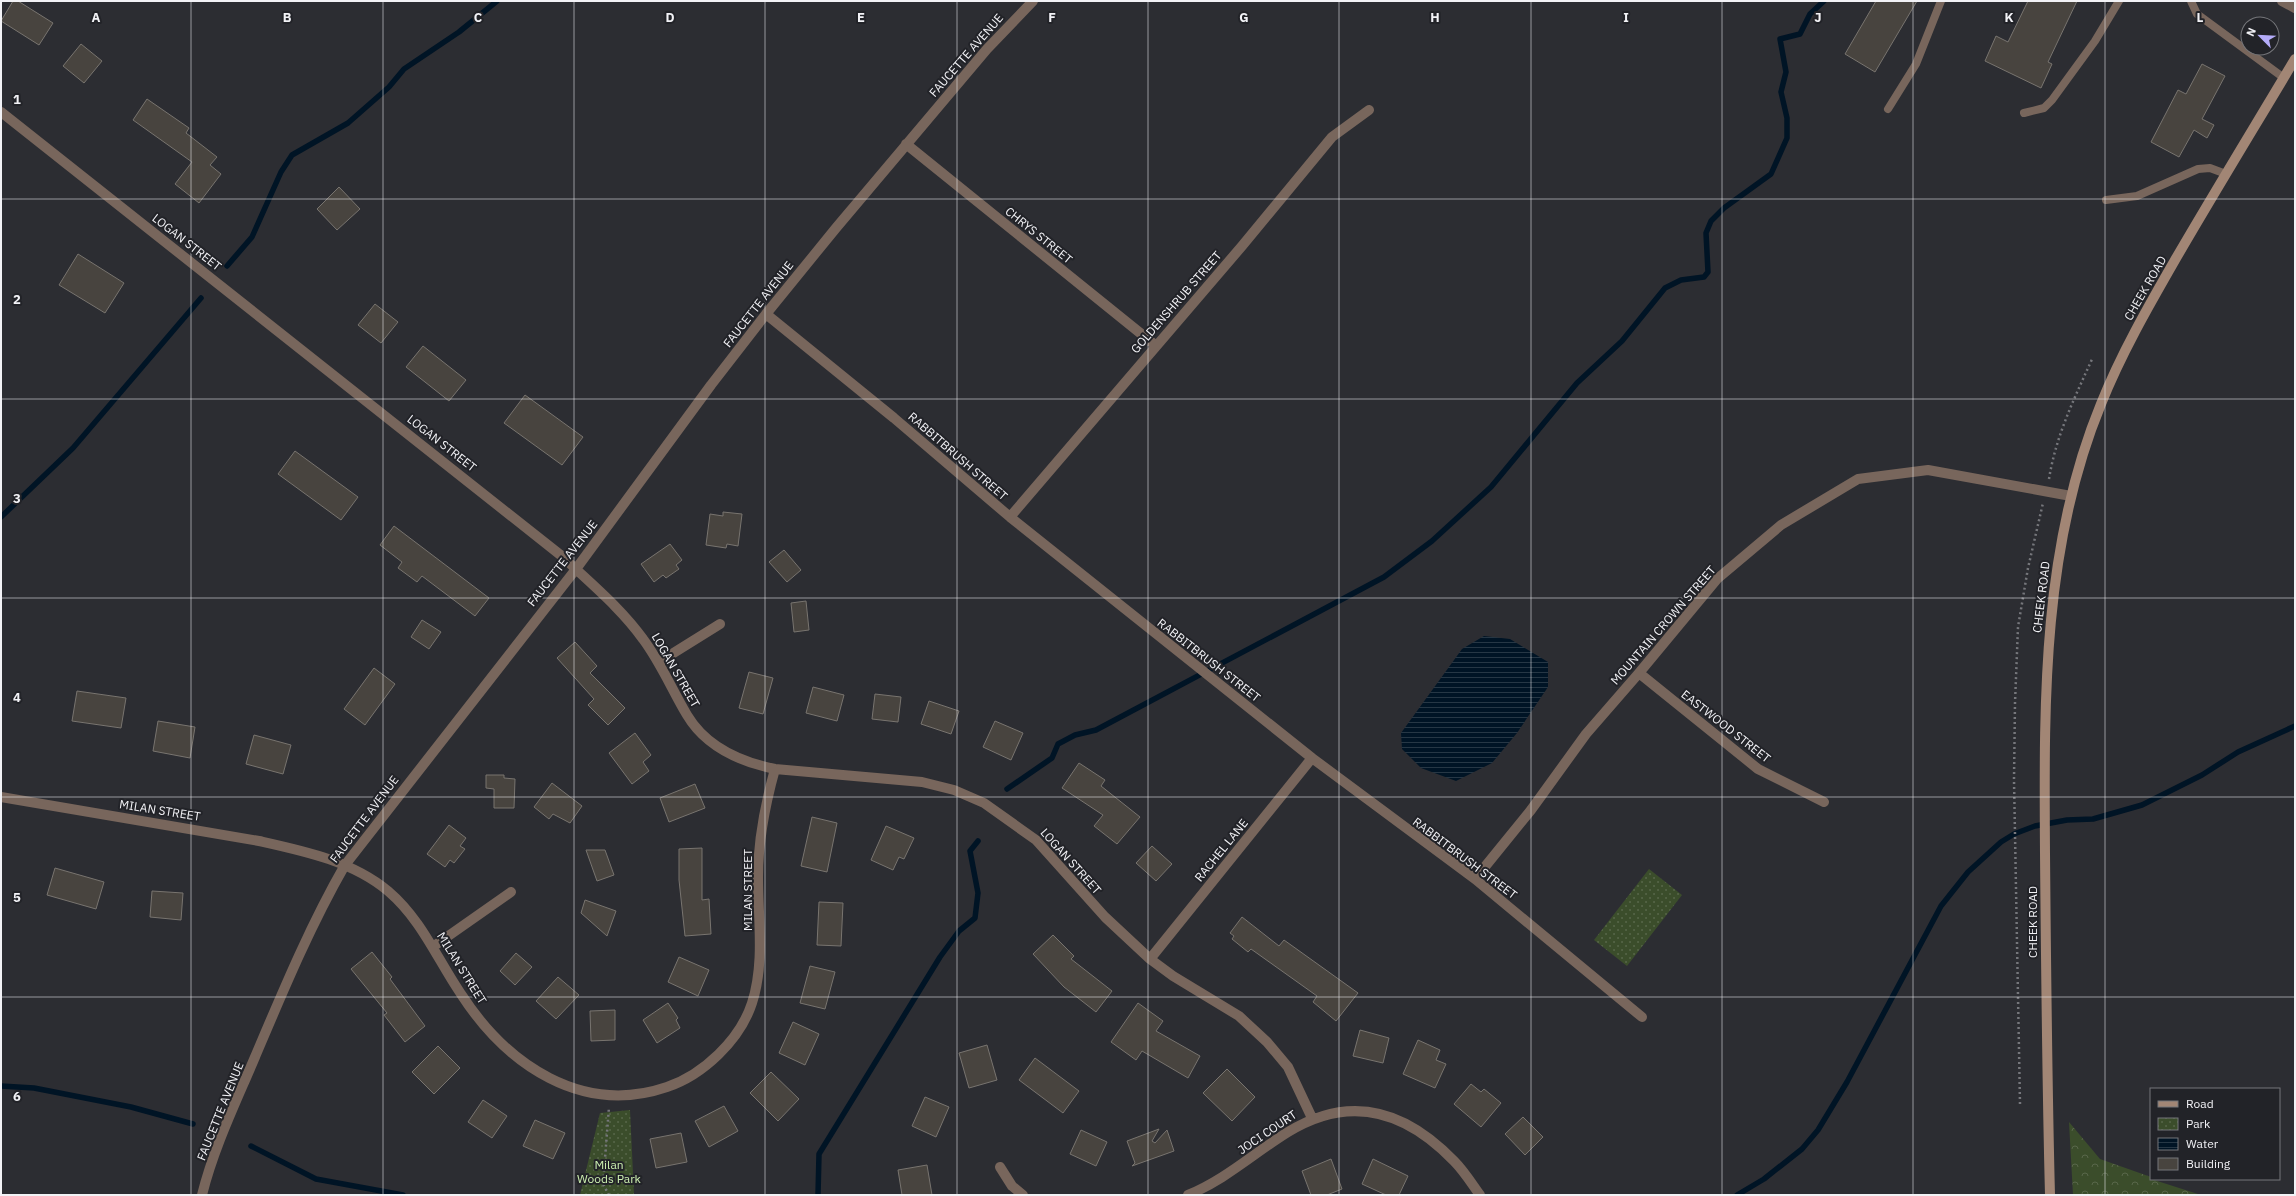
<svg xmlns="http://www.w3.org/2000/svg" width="2296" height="1196" font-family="'IBM Plex Sans',sans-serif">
	<defs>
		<pattern id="forest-crowns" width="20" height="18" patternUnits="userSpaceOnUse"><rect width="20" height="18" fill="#3b4d2b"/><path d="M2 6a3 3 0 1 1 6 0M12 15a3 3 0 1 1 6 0" fill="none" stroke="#58674a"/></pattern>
		<pattern id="park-dots" width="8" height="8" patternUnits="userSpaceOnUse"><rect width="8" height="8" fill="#3b4d2b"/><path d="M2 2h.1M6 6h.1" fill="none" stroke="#58674a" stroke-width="1.8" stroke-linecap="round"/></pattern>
		<pattern id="water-rules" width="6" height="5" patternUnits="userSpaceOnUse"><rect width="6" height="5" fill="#001425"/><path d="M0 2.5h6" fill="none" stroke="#263745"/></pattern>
	</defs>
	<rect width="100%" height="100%" fill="#2c2d32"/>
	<path fill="url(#forest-crowns)" d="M 2069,1122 L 2100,1159 L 2151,1177 L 2151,1179 L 2201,1195 L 2073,1195 Z"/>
	<path fill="url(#park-dots)" d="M 1649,869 L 1682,895 L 1627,966 L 1594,940 Z
		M 630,1110 L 634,1195 L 580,1195 L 600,1113 Z"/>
	<path fill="url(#water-rules)" d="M 1484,636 L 1510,639 L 1548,662 L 1548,687 L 1517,733 L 1492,763 L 1456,781 L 1421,768 L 1402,749 L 1401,733 L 1462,649 Z"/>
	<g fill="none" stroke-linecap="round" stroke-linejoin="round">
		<path stroke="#001425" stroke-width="5.5" d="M 227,266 L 252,237 L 281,172 L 292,155 L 348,123 L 389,87 L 404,69 L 459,32 L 497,1
			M 1,517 L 73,448 L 201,298
			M 1007,789 L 1052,758 L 1058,744 L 1075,735 L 1096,730 L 1384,577 L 1432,541 L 1491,487 L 1577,383 L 1622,341 L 1665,288 L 1681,280 L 1704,277 L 1708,272 L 1706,233 L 1711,221 L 1724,208 L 1771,174 L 1787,138 L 1787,118 L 1781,92 L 1786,72 L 1780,39 L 1800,34 L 1810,14 L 1824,1
			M 1,1086 L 34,1088 L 131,1107 L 193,1124
			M 251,1146 L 316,1179 L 403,1195
			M 818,1195 L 819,1154 L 940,957 L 959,931 L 975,918 L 978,893 L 970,851 L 978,841
			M 1737,1195 L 1764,1179 L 1802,1149 L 1818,1130 L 1847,1082 L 1941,906 L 1968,872 L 2001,842 L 2014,834 L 2035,826 L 2067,820 L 2093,819 L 2142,805 L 2202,775 L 2238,752 L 2295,726"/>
	</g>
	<path fill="#48443f" stroke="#78746f" d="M 13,1 L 18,1 L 53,23 L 39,45 L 1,21 Z
		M 1876,1 L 1917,1 L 1875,72 L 1845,54 Z
		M 2028,1 L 2077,1 L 2048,62 L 2052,64 L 2041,88 L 1985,61 L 1996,36 L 2008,42 Z
		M 81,44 L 102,61 L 84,83 L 63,66 Z
		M 2202,64 L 2225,76 L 2202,119 L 2214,125 L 2207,138 L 2194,130 L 2179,157 L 2151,142 L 2178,90 L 2186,94 Z
		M 147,99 L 189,128 L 186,133 L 217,157 L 210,165 L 221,174 L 199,203 L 175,184 L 192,162 L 133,120 Z
		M 339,187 L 360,209 L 337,230 L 317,209 Z
		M 78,254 L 124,283 L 105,313 L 59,285 Z
		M 375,304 L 398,322 L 381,343 L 358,325 Z
		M 423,346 L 466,380 L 449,401 L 406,367 Z
		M 525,395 L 583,437 L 562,465 L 504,423 Z
		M 295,451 L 358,497 L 341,520 L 278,474 Z
		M 723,512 L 742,514 L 738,546 L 727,544 L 726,548 L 706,545 L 710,514 L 723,516 Z
		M 394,526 L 489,598 L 475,616 L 422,576 L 417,582 L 398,568 L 402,562 L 380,545 Z
		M 670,544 L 682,560 L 676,565 L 679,569 L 666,578 L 663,575 L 654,582 L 641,564 Z
		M 784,550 L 801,570 L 787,582 L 769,562 Z
		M 806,601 L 809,630 L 794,632 L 791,603 Z
		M 422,620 L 441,632 L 429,649 L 411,637 Z
		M 575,642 L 597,666 L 590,673 L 625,708 L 608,725 L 588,705 L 594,699 L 557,658 Z
		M 374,668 L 395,684 L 365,725 L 344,709 Z
		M 749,672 L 773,678 L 763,714 L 739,708 Z
		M 813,687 L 844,695 L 837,721 L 806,713 Z
		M 77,691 L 126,698 L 121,728 L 72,721 Z
		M 875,694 L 901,697 L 898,722 L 872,719 Z
		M 929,701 L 959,711 L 951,734 L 921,724 Z
		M 158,721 L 195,727 L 190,758 L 153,751 Z
		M 995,721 L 1023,733 L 1011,760 L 983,747 Z
		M 635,733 L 651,755 L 643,762 L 649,771 L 632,784 L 609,753 Z
		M 254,735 L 291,745 L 283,774 L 246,764 Z
		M 1079,763 L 1105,780 L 1101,786 L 1140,817 L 1117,844 L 1094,826 L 1103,815 L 1062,788 Z
		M 486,775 L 504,775 L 504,778 L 515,779 L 514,808 L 494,808 L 494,789 L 486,788 Z
		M 552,783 L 582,806 L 570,823 L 553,814 L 549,819 L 534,807 Z
		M 695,784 L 705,808 L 669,822 L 660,798 Z
		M 812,817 L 837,823 L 827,872 L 801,866 Z
		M 449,825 L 466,838 L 460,846 L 465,849 L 454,863 L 450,860 L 445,867 L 427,854 Z
		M 886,826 L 914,838 L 904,859 L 899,857 L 893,870 L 871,860 Z
		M 1152,846 L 1172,864 L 1156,881 L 1136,863 Z
		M 702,848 L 702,900 L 709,899 L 711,934 L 685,936 L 679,880 L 679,849 Z
		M 586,850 L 605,850 L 614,875 L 597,881 Z
		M 55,868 L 104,882 L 96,909 L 47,895 Z
		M 152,891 L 183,893 L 181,920 L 150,917 Z
		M 585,900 L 616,911 L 607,936 L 581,913 Z
		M 819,902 L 843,903 L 841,946 L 817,945 Z
		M 1242,917 L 1279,946 L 1284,940 L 1358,993 L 1336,1021 L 1313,1002 L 1317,996 L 1251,949 L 1248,952 L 1232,939 L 1234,936 L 1230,933 Z
		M 1053,935 L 1074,956 L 1071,959 L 1112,991 L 1096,1012 L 1064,987 L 1033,954 Z
		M 372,952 L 392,977 L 390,979 L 425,1026 L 405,1042 L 384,1015 L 387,1013 L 351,969 Z
		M 516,953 L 532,967 L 515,985 L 500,971 Z
		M 679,957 L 709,970 L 698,996 L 668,982 Z
		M 810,966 L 835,972 L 825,1009 L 800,1003 Z
		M 558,977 L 579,995 L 556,1019 L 536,1001 Z
		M 668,1003 L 678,1018 L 676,1020 L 680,1028 L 657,1043 L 643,1020 Z
		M 1138,1003 L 1163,1021 L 1156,1031 L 1200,1056 L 1188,1078 L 1142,1051 L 1136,1060 L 1111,1042 Z
		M 615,1010 L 615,1040 L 591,1041 L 590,1011 Z
		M 793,1022 L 819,1034 L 805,1065 L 779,1053 Z
		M 1360,1030 L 1389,1038 L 1383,1063 L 1353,1056 Z
		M 1418,1040 L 1440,1050 L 1436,1060 L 1446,1064 L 1435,1088 L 1403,1074 Z
		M 987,1045 L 997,1080 L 969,1088 L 959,1053 Z
		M 438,1046 L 460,1068 L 434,1094 L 412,1072 Z
		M 1035,1058 L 1079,1091 L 1063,1113 L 1019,1080 Z
		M 1227,1069 L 1255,1097 L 1232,1121 L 1203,1093 Z
		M 771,1072 L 799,1099 L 778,1121 L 750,1093 Z
		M 1471,1084 L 1481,1092 L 1484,1089 L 1501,1103 L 1481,1127 L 1454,1104 Z
		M 925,1097 L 949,1107 L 936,1137 L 912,1126 Z
		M 483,1100 L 507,1116 L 492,1138 L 468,1122 Z
		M 724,1106 L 738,1131 L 709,1147 L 695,1121 Z
		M 1523,1117 L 1543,1137 L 1525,1155 L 1505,1134 Z
		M 535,1120 L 565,1133 L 553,1159 L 523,1146 Z
		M 1159,1129 L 1152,1141 L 1155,1143 L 1167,1130 L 1174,1151 L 1132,1166 L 1135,1163 L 1127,1141 Z
		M 1081,1130 L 1107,1142 L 1096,1166 L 1070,1154 Z
		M 681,1133 L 687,1162 L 656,1168 L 650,1139 Z
		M 1331,1159 L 1342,1189 L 1327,1195 L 1311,1195 L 1302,1171 Z
		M 1373,1159 L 1408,1176 L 1399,1195 L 1386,1195 L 1362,1184 Z
		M 927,1165 L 932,1195 L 902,1195 L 898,1170 Z"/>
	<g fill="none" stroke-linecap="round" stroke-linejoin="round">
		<path stroke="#76777c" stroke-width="2.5" stroke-dasharray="2 3" stroke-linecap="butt" d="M 2049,479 C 2056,435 2075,397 2093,357
			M 2020,1104 L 2014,780 L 2015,703 L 2018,627 L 2028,568 L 2043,503
			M 609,1195 L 603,1184 L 609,1107"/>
		<path stroke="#78665c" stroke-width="8" d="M 2191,1 L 2197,14 L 2284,78
			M 1888,109 L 1916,64 L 1941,1
			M 2024,113 L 2044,108 L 2052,100 L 2095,41 L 2119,1
			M 2106,200 L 2137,196 L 2198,169 L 2210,168 L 2226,174"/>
		<path stroke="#78665c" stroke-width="10" d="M 2282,1 L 2295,8
			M 1,112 L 563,557 C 590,583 621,608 643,639 C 661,663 672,690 687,715 C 706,747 741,762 775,769 L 922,782 L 954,790 L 984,803 L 1036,840 L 1105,917 L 1150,959 L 1173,976 L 1239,1016 L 1267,1042 L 1288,1067 L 1312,1118
			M 906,144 L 1155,345
			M 766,314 L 894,418 L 1010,517 L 1312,758 L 1475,879 L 1642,1017
			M 1010,517 L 1242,246 L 1332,137 L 1369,110
			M 659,662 L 720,624
			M 1639,673 L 1758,769 L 1824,802
			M 1,797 L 259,841 C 304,851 352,861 388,891 C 422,920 437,959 461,994 C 507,1065 582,1116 667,1087 C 703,1075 740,1040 752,1003 C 765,963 758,919 758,877 C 758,840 765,805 775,769
			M 1475,879 L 1531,810 L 1586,734 L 1639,673 L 1717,579 L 1781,525 L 1858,479 L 1928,470 L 2071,496
			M 434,946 L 511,892
			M 1150,959 L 1312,758
			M 1000,1167 L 1012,1186 L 1023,1195
			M 202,1195 C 214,1147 236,1102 255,1057 C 283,991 310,926 345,865 L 576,569 L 711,385 L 766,314 L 836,228 L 987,49 L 1033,1
			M 1188,1195 C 1225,1180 1254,1153 1288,1132 C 1350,1094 1405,1110 1454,1161 C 1464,1171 1472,1184 1480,1195"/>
		<path stroke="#a28675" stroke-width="10" d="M 2050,1195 C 2047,1081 2046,967 2045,853 C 2044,702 2042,547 2101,404 C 2121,354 2148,307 2175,260 C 2214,193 2255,126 2295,59"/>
	</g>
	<path fill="none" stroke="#f2f2f6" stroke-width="1" stroke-opacity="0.55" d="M 191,1 L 191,1195M 383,1 L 383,1195M 574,1 L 574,1195M 765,1 L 765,1195M 957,1 L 957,1195M 1148,1 L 1148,1195M 1339,1 L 1339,1195M 1531,1 L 1531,1195M 1722,1 L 1722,1195M 1913,1 L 1913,1195M 2105,1 L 2105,1195M 1,199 L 2295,199M 1,399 L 2295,399M 1,598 L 2295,598M 1,797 L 2295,797M 1,997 L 2295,997"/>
	<g text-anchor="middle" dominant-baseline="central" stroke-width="4" stroke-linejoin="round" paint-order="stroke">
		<g font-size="12" fill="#f2f2f6" stroke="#222328">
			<text transform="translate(966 55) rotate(-49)">FAUCETTE AVENUE</text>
			<text transform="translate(1039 235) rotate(39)">CHRYS STREET</text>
			<text transform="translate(187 242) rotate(38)">LOGAN STREET</text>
			<text transform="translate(2145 288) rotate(-60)">CHEEK ROAD</text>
			<text transform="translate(1176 302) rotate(-49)">GOLDENSHRUB STREET</text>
			<text transform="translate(758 304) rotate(-52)">FAUCETTE AVENUE</text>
			<text transform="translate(442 443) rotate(38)">LOGAN STREET</text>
			<text transform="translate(958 456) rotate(41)">RABBITBRUSH STREET</text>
			<text transform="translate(562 563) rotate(-52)">FAUCETTE AVENUE</text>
			<text transform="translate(2041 597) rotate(-83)">CHEEK ROAD</text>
			<text transform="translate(1663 625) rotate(-49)">MOUNTAIN CROWN STREET</text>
			<text transform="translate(1209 660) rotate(38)">RABBITBRUSH STREET</text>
			<text transform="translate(676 670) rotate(60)">LOGAN STREET</text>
			<text transform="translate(1726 726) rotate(38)">EASTWOOD STREET</text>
			<text transform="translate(160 810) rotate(9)">MILAN STREET</text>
			<text transform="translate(364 819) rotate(-53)">FAUCETTE AVENUE</text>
			<text transform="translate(1221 850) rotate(-51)">RACHEL LANE</text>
			<text transform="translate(1465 858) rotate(37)">RABBITBRUSH STREET</text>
			<text transform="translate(1071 861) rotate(48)">LOGAN STREET</text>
			<text transform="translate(747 890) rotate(-90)">MILAN STREET</text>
			<text transform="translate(2032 922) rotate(-90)">CHEEK ROAD</text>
			<text transform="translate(462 968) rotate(58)">MILAN STREET</text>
			<text transform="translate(220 1111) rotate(-68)">FAUCETTE AVENUE</text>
			<text transform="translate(1267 1132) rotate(-34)">JOCI COURT</text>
		</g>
		<g font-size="12" fill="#cdf0b0" stroke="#222328">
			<text x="609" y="1164">Milan<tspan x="609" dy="14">Woods Park</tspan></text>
		</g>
	</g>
	<g font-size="13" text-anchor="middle" font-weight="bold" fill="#f2f2f6" stroke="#222328" stroke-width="4" stroke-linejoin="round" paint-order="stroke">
		<text x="96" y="22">A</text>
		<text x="287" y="22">B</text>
		<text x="478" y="22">C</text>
		<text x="670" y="22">D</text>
		<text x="861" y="22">E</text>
		<text x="1052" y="22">F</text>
		<text x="1244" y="22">G</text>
		<text x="1435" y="22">H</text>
		<text x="1626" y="22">I</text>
		<text x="1818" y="22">J</text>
		<text x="2009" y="22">K</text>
		<text x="2200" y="22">L</text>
		<text x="17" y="104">1</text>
		<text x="17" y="304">2</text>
		<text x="17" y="503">3</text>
		<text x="17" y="702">4</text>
		<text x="17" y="902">5</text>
		<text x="17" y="1101">6</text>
	</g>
	<rect width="2296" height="1196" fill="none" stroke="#f2f2f6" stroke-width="4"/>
	<rect x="2150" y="1088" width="130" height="92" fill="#222328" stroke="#75767a"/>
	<rect x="2158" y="1101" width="20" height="6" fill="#a28675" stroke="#75767a"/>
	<text x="2186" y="1108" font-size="12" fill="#f2f2f6">Road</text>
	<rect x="2158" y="1118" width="20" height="12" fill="url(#park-dots)" stroke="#75767a"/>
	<text x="2186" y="1128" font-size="12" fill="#f2f2f6">Park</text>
	<rect x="2158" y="1138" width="20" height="12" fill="url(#water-rules)" stroke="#75767a"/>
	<text x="2186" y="1148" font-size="12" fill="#f2f2f6">Water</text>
	<rect x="2158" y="1158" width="20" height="12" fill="#48443f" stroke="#75767a"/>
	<text x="2186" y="1168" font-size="12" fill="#f2f2f6">Building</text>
	<g transform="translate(2260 36) rotate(294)"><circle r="19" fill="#222328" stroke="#75767a"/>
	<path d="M0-3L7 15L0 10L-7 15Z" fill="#b4acf9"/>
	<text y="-6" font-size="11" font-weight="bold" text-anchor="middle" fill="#f2f2f6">N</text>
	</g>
</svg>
